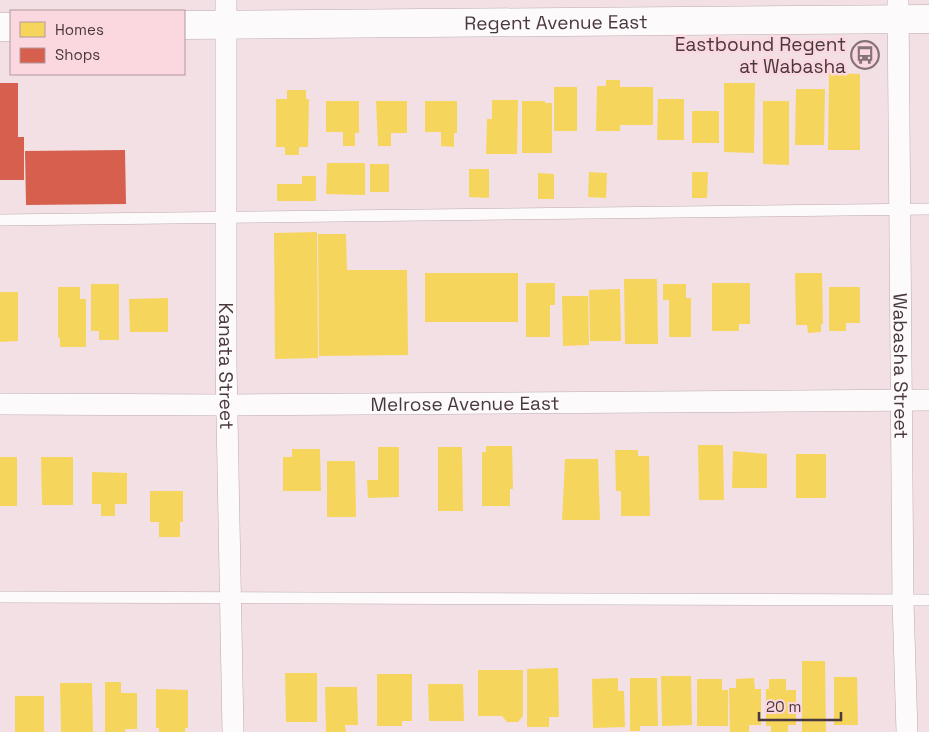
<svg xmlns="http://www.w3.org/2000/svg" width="929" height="732" font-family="'Space Grotesk',sans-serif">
	<rect width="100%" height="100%" fill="#f3e0e4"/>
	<path fill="#f6d55c" d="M 829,73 L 860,74 L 860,150 L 828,150 Z
		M 606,80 L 620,80 L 620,87 L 653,87 L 653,125 L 620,125 L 620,131 L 596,131 L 597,86 L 606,86 Z
		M 724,83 L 755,83 L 754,153 L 724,152 Z
		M 554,87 L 577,87 L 577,131 L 554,131 Z
		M 796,89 L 825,89 L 824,145 L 795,145 Z
		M 287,90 L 306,90 L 306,99 L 309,99 L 308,147 L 299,147 L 299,155 L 285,155 L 285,147 L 276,147 L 276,99 L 287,99 Z
		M 658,99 L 684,99 L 684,140 L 657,140 Z
		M 492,100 L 518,100 L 517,154 L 486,154 L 487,119 L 492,119 Z
		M 326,101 L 359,101 L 359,133 L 355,133 L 355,146 L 343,146 L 343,132 L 326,132 Z
		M 376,101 L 407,101 L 407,133 L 391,133 L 391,146 L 378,146 Z
		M 425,101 L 457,101 L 457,133 L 454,133 L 454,147 L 441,146 L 441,132 L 425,132 Z
		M 522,101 L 545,101 L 545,103 L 552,103 L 552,153 L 522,153 Z
		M 763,101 L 789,101 L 789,165 L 763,164 Z
		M 692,111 L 719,111 L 719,143 L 692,143 Z
		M 327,163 L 365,163 L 365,195 L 326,194 Z
		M 370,164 L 389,164 L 389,192 L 370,192 Z
		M 469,169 L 489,169 L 489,198 L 469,197 Z
		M 589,172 L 607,173 L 606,198 L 588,197 Z
		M 692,172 L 708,172 L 707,198 L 692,198 Z
		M 538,173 L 554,174 L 554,199 L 538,199 Z
		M 302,176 L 316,176 L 316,201 L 277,201 L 277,184 L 302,184 Z
		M 317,232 L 318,358 L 275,359 L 274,233 Z
		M 318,234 L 346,234 L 347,270 L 407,270 L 408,355 L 319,356 Z
		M 425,273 L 518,273 L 518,322 L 425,322 Z
		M 795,273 L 822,273 L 823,324 L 821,324 L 821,332 L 808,333 L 807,325 L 796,325 Z
		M 624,279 L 657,279 L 658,344 L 625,344 Z
		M 526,283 L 555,283 L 555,305 L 550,305 L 550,337 L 526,337 Z
		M 712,283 L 750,283 L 750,324 L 739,324 L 739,331 L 712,331 Z
		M 91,284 L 119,284 L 119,340 L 99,340 L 99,331 L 91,331 Z
		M 663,284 L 686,284 L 686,298 L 691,298 L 691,337 L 669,337 L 669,300 L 663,300 Z
		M 58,287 L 80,287 L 80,299 L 86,299 L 86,347 L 60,347 L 60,338 L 58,338 Z
		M 829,287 L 860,287 L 860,323 L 846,323 L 846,331 L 829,331 Z
		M 620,289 L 621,341 L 590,341 L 589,290 Z
		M 0,292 L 18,292 L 18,341 L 0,342 Z
		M 562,296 L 588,296 L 589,345 L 563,346 Z
		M 168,298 L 168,332 L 130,332 L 129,299 Z
		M 698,445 L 723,445 L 724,500 L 699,500 Z
		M 486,446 L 512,446 L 513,489 L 510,489 L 510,506 L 482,506 L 482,452 L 486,452 Z
		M 378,447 L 399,447 L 399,497 L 368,498 L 367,480 L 378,480 Z
		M 438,447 L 462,447 L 463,511 L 438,511 Z
		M 292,449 L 320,449 L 321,491 L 283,491 L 283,457 L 292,457 Z
		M 615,450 L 638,450 L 638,456 L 649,456 L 650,516 L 621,516 L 621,491 L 616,491 Z
		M 733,451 L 767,454 L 767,488 L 732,488 Z
		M 796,454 L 826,454 L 826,498 L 796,498 Z
		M 0,457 L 17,457 L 17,506 L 0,506 Z
		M 41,457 L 73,457 L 73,505 L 42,505 Z
		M 565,459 L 598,459 L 600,520 L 562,520 Z
		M 327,461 L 355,461 L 356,517 L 327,517 Z
		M 92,472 L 127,473 L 127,504 L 115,504 L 115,516 L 101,516 L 101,504 L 92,504 Z
		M 150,491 L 183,491 L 183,522 L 180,522 L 180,537 L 159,537 L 159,522 L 150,522 Z
		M 802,661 L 825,661 L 826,732 L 802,732 Z
		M 558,668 L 559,717 L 549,717 L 549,727 L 527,727 L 527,669 Z
		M 478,670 L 523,670 L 523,716 L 518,722 L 507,722 L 502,716 L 478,716 Z
		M 285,673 L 317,673 L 317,722 L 286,722 Z
		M 377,674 L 412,674 L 412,721 L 402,721 L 402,726 L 377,726 Z
		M 661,676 L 691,676 L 692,725 L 662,726 Z
		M 834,677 L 857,677 L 858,725 L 834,725 Z
		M 618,678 L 618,691 L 624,691 L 625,727 L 593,728 L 592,679 Z
		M 630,678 L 657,678 L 658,726 L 640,726 L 640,731 L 630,731 Z
		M 754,678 L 755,689 L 761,689 L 761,725 L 749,725 L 749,732 L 730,732 L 729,688 L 736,688 L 736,679 Z
		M 697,679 L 722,679 L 722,690 L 728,690 L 728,726 L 697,726 Z
		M 769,679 L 786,679 L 786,690 L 796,690 L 796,725 L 788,725 L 788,732 L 771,732 L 771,726 L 766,726 L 766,689 L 769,689 Z
		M 105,682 L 121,682 L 121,693 L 137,693 L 137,729 L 125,729 L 125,732 L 105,732 Z
		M 60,683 L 92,683 L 93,732 L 61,732 Z
		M 428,684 L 463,684 L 464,721 L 429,721 Z
		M 325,687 L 357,687 L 358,725 L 345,725 L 346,732 L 326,732 Z
		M 156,689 L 188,690 L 188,728 L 185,728 L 185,732 L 159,732 L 159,728 L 156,728 Z
		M 15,696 L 44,696 L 44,732 L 15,732 Z"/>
	<path fill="#d6604d" d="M 0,83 L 18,83 L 18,137 L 24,137 L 24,180 L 0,180 Z
		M 125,150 L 126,204 L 26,205 L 25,151 Z"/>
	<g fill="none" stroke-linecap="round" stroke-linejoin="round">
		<defs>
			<path id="service" d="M 0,220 L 929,209
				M 0,597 L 929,600"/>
			<g id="minor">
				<path id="s1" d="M 226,0 L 226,363 L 233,732"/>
				<path id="s2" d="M 898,0 L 903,601 L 907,732"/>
				<path id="s3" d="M 0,404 L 226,405 L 929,400"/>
			</g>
			<g id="tertiary">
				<path id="s4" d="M 184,25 L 929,19"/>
				<path d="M 0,27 L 11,27"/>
			</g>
		</defs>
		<use href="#service" stroke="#bbabaf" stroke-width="12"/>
		<use href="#minor" stroke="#bbabaf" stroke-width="22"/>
		<use href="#tertiary" stroke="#bbabaf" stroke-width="29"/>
		<use href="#service" stroke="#fdfafb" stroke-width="11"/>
		<use href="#minor" stroke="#fdfafb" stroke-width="21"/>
		<use href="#tertiary" stroke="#fdfafb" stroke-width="28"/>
	</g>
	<defs>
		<symbol id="bus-ring" viewBox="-11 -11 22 22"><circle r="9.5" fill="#fbd8e0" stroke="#847377" stroke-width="1.5"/><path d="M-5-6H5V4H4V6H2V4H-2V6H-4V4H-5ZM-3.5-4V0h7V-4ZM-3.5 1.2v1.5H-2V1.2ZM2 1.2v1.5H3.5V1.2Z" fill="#847377"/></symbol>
	</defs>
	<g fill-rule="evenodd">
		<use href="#bus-ring" x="849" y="39" width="32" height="32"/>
	</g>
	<g text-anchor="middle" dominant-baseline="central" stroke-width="5" stroke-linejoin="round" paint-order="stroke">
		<g font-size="19" fill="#49383c" stroke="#fbd8e0">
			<text stroke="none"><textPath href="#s4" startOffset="372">Regent Avenue East</textPath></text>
			<text stroke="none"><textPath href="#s1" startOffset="366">Kanata Street</textPath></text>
			<text stroke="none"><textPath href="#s2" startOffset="366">Wabasha Street</textPath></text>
			<text stroke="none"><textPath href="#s3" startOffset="465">Melrose Avenue East</textPath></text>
		</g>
		<g font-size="19" fill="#49383c" stroke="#fbd8e0" text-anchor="end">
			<text x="846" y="44">Eastbound Regent<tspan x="846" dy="22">at Wabasha</tspan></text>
		</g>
	</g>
	<rect x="10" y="10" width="175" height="65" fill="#fbd8e0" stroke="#b4989e"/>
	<rect x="20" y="22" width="25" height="15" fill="#f6d55c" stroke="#b4989e"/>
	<text x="55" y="35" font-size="15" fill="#49383c">Homes</text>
	<rect x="20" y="48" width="25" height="15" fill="#d6604d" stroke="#b4989e"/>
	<text x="55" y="60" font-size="15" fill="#49383c">Shops</text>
	<path d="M759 712v8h82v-8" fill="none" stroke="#49383c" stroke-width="2.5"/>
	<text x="766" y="712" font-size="15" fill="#49383c" stroke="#fbd8e0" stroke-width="4" paint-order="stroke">20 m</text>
</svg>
